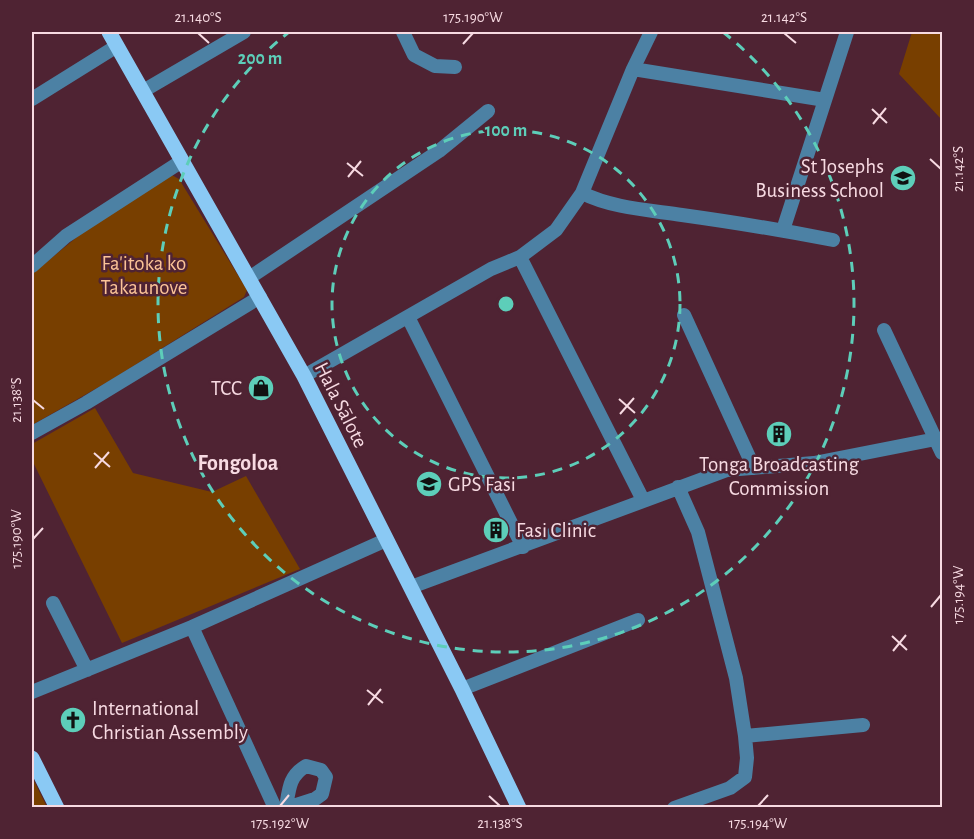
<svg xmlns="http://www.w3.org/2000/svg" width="974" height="839" font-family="'Alegreya Sans',sans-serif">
	<rect width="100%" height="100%" fill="#4f2333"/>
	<path fill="#783f00" d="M 912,32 L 942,32 L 942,120 L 899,74 Z
		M 170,174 L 179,179 L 247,290 L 244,297 L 111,380 L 32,425 L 32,274 L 99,219 Z
		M 95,408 L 133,473 L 212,492 L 246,476 L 300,569 L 122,643 L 32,460 L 32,444 Z
		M 32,777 L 47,807 L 32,807 Z"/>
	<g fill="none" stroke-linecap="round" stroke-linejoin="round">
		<path stroke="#4c81a4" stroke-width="14" d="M 403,32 L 414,55 L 435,66 L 455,67
			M 633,69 L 825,100
			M 143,91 L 244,32
			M 32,99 L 117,46
			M 582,193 C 612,208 649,210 682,215 C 732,222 782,230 833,240
			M 783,230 L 847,32
			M 520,257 L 643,500
			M 32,266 L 66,236 L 182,161
			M 249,278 L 439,151 L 488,111
			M 684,315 L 754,468
			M 408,317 L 523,547
			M 884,330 L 942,453
			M 304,376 L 491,269 L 520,257 L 556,230 L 582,193 L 633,69 L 651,32
			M 32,433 L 86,403 L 260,297
			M 411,587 L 727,470 L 814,463 L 936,439
			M 53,603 L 87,670
			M 192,627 L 275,808
			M 462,689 L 638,620
			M 32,692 L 192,627 L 386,540
			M 745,736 L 863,725
			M 286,808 C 289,789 289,776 306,766 L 321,770 L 326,777 L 322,794 L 315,799 L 287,808
			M 674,808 L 730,788 L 745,777 L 747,758 L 745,736 L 736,678 L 698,532 L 678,487"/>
		<path stroke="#8ac9f4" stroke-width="15" d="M 109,32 L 304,376 L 462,689 L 519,808
			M 32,758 L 57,808"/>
	</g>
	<path fill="none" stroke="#f7dae2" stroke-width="2" d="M 198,33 L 209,43M 784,33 L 796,43M 463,44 L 473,33M 872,109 L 887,123M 873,124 L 886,108M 930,159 L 941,169M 347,163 L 363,176M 348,177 L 361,161M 619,399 L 635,413M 33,400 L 44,409M 620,414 L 634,398M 94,453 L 110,467M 95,468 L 109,452M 33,539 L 43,528M 931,607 L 941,595M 892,636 L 907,650M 893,651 L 906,635M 367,690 L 383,703M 368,705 L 381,689M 489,796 L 500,806M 280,806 L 289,795M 758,806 L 768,795"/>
	<g fill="none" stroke="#5dceb9" stroke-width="3" stroke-dasharray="10 8">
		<circle cx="506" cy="304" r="174"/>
		<path d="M723 32A348 348 0 1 1 289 32"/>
	</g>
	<defs>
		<symbol id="school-disc" viewBox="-11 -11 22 22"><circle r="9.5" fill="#5dceb9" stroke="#4f2333"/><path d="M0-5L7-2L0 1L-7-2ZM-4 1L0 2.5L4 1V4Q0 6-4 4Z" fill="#111"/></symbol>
		<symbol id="shop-disc" viewBox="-11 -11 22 22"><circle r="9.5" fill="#5dceb9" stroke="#4f2333"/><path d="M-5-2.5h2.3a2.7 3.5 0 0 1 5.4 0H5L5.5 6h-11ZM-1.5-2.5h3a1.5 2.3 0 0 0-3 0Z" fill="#111"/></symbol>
		<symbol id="building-disc" viewBox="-11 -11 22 22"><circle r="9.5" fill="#5dceb9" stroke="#4f2333"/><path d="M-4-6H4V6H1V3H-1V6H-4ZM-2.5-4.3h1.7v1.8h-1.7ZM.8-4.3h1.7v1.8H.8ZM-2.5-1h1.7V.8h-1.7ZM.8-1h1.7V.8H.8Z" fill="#111"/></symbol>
		<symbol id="church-disc" viewBox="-11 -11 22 22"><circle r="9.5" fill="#5dceb9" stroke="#4f2333"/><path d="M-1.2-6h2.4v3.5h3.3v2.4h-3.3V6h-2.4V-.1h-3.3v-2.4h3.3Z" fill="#111"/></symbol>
	</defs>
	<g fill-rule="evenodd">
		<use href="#school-disc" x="888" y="163" width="30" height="30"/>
		<use href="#shop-disc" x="246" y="373" width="30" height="30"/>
		<use href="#building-disc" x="764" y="419" width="30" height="30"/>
		<use href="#school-disc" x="414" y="469" width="30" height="30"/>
		<use href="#building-disc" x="481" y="515" width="30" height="30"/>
		<use href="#church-disc" x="58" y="705" width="30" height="30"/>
	</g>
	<g text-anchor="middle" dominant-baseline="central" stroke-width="5" stroke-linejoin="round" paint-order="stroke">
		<g font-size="21" fill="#f7dae2" stroke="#4f2333" text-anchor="start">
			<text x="884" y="166" text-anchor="end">St Josephs<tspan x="884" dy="24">Business School</tspan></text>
			<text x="242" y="388" text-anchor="end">TCC</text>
			<text x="779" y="464" text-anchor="middle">Tonga Broadcasting<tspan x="779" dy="24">Commission</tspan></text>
			<text x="448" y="484">GPS Fasi</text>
			<text x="516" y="530">Fasi Clinic</text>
			<text x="92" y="708">International<tspan x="92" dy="24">Christian Assembly</tspan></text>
		</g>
		<g font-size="21" fill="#fbc397" stroke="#4f2333">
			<text x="144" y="263">Fa'itoka ko<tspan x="144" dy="24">Takaunove</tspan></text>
		</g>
		<g font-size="21" fill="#f7dae2" stroke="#4f2333">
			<text transform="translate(341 405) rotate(63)">Hala Sālote</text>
		</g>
		<g font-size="22" font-weight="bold" fill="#f7dae2" stroke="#4f2333">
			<text x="238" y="463">Fongoloa</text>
		</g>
	</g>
	<circle cx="506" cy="304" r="9" fill="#5dceb9" stroke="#4f2333" stroke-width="3"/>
	<g font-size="18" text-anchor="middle" font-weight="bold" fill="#5dceb9" stroke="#4f2333" stroke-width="5" stroke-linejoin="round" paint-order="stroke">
		<text x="260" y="64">200 m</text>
		<text x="506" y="136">100 m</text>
	</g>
	<rect width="974" height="839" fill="none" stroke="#4f2333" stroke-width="66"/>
	<rect x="33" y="33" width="908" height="773" fill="none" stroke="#f7dae2" stroke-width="2"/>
	<g font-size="15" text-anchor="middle" fill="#f7dae2">
		<text x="198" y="22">21.140°S</text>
		<text x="473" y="22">175.190°W</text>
		<text x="784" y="22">21.142°S</text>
		<text transform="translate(958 169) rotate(-90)" y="5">21.142°S</text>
		<text transform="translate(16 400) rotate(-90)" y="5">21.138°S</text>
		<text transform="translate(16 539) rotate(-90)" y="5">175.190°W</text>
		<text transform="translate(958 595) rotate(-90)" y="5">175.194°W</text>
		<text x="280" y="828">175.192°W</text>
		<text x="500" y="828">21.138°S</text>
		<text x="758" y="828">175.194°W</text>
	</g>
</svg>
